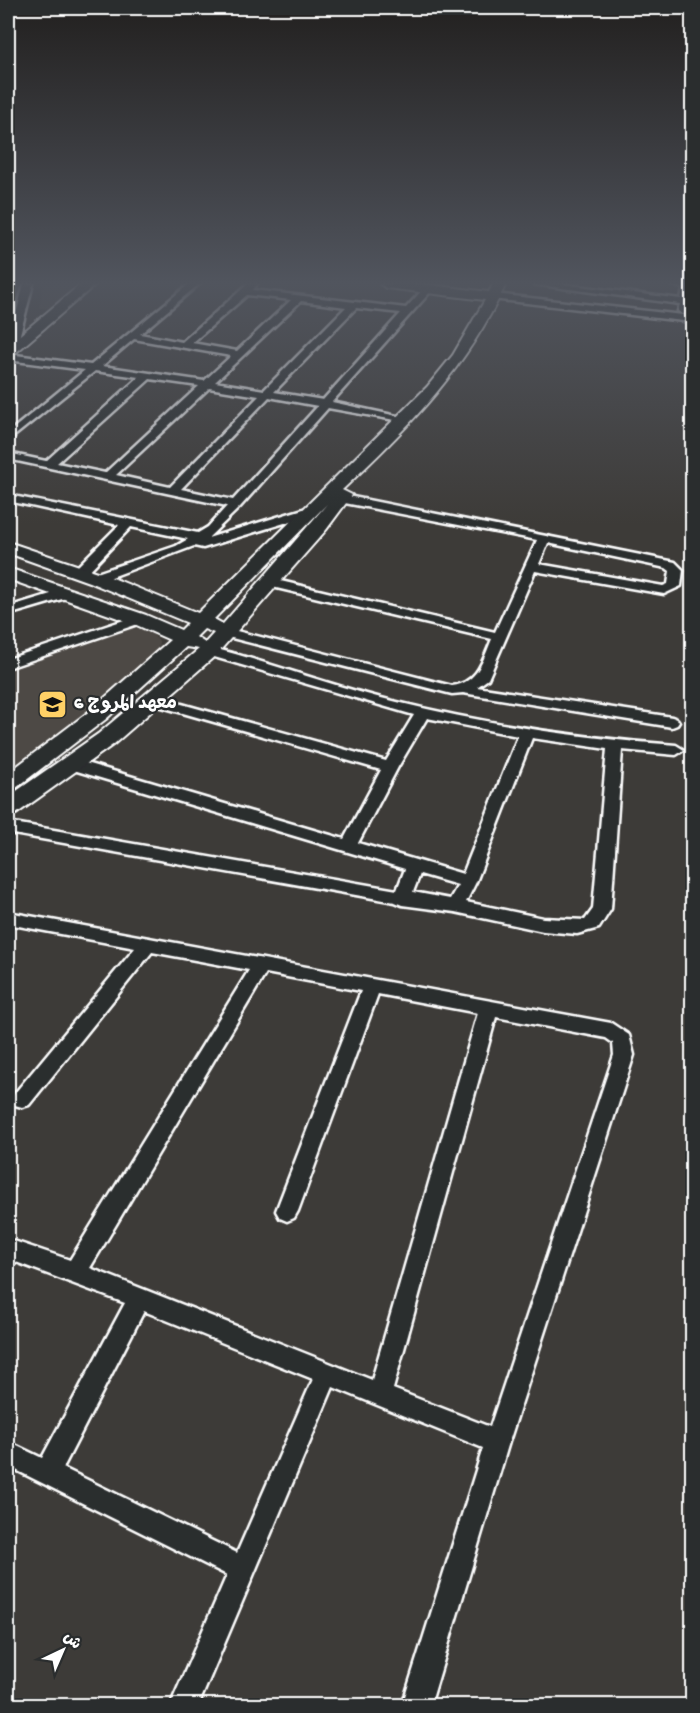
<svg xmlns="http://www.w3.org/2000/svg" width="700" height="1713" font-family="'Gochi Hand','Playpen Sans Arabic',sans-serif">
	<rect width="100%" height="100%" fill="#3d3b38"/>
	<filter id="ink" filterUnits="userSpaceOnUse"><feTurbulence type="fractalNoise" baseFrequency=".0167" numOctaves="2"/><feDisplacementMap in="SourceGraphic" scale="12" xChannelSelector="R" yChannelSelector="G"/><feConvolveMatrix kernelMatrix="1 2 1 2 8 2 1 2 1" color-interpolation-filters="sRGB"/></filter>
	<g filter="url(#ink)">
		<path fill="#4e4944" d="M 43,284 L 82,284 L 54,309 L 39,308 Z
			M 127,628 L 142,629 L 152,634 L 159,641 L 158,649 L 112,693 L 8,770 L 8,669 Z"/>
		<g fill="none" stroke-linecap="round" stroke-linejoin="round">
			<defs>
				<path id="street" d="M 24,284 L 33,284 L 17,346 L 12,349 L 8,344 Z
					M 189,284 L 199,284 L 140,334 L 182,342 L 248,284 L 257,284 L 253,290 L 406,308 L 425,287 L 431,287 L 431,291 L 332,402 L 411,419 L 406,422 L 328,408 L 240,507 L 208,538 L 310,507 L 314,508 L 314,514 L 203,548 L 194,546 L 101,581 L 91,581 L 91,575 L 176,546 L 188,539 L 131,527 L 85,575 L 75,575 L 75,569 L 119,525 L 8,501 L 8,495 L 198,533 L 208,527 L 227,506 L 8,459 L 8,453 L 46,461 L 139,377 L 95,371 L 8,441 L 8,433 L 85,370 L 8,360 L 8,354 L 91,365 ZM 247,295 L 291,300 L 237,351 L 192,343 ZM 301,301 L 346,307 L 264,390 L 215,382 ZM 356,308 L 401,313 L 323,400 L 274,392 ZM 134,339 L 231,356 L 204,381 L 102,366 ZM 150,379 L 199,386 L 105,473 L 57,463 ZM 209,388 L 259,396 L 170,487 L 116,475 ZM 269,397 L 318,406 L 233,500 L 181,489 Z
					M 533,284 L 562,284 L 681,299 L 683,288 L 670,284 L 691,284 L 690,300 L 692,300 L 692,306 L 689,305 L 686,313 L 683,314 L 678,311 L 680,304 Z
					M 495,294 L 692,316 L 692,322 L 492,299 L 490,297 Z
					M 328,492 L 675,562 L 683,570 L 681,586 L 664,594 L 535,571 L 488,679 L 477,687 L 672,717 L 677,719 L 679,722 L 677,725 L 672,727 L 463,693 L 452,694 L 220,635 L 218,632 L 225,628 L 452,686 C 478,683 483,660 492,639 L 268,586 L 262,582 L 268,578 L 495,632 L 537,540 L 324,499 L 322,496 ZM 548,543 L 666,568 L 670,571 L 668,584 L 663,586 L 539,564 Z
					M 64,590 L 69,591 L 69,597 L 8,615 L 8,607 Z
					M 139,615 L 144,616 L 144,622 L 8,668 L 8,659 Z
					M 209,647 C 272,663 334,687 397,702 C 489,725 582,738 676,745 L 684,750 L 676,755 L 622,750 L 611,909 L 599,928 L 577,934 L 543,931 L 455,912 L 402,905 L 395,902 L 8,833 L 8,822 L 397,890 L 405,869 L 67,768 L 64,764 L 67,760 L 72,759 L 344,839 L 381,770 L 148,703 L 146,700 L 153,696 L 386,761 L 414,715 L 204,654 L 202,651 ZM 427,718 L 518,736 L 463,874 L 358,843 L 398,767 ZM 532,738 L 607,749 L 593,909 L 585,920 L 543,918 L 466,902 L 476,882 ZM 420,874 L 458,885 L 450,899 L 413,892 Z
					M 8,912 L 611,1023 L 629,1035 L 634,1055 L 509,1442 L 430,1706 L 402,1706 L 483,1448 L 333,1387 L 198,1706 L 170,1706 L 227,1575 L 14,1469 L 8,1469 L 8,1445 L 15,1445 L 42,1458 L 125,1303 L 8,1259 L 8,1239 L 70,1260 L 249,970 L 152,952 L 29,1105 L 22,1107 L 15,1105 L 12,1099 L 15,1093 L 135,948 L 8,924 ZM 266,973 L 361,991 L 276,1211 L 280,1218 L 287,1221 L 294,1218 L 298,1211 L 378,994 L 478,1013 L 372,1380 L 90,1268 ZM 496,1017 L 606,1038 L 613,1043 L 614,1055 L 490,1427 L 393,1389 ZM 144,1311 L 313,1379 L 237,1553 L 63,1468 Z"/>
				<path id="secondary" d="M 81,284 L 96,284 L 13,355 L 8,356 L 8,345 Z
					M 380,284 L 423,284 L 489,292 L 493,284 L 506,284 C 466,369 411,425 342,490 L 352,495 L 326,530 L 216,655 L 114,744 L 16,814 L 8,816 L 8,797 L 98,734 L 199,649 L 186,647 L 106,719 L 16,788 L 8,790 L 8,773 L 91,710 L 170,640 L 132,623 L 8,579 L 8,568 L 146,615 L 181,630 L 188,623 L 89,582 L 8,553 L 8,542 L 103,574 L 198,613 L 427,387 L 453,355 L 485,300 L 386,288 ZM 327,504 L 223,624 L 214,619 ZM 204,629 L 214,633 L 205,643 L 196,637 Z"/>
			</defs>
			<use href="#street" stroke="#fff" stroke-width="5"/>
			<use href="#secondary" stroke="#fff" stroke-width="4"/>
			<use href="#street" fill="#2a2d2e" fill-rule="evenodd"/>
			<use href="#secondary" fill="#2a2d2e" fill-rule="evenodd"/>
		</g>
		<path fill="#4a4039" stroke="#fff" stroke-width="1.5" d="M 19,284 L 22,284 L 8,334 L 8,326 Z"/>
		<path fill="#6a5c51" stroke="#fff" stroke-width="1.5" d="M 8,284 L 19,284 L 8,326 Z"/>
	</g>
	<linearGradient id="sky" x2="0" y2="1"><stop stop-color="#22201f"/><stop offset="0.54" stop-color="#51555e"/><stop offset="1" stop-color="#51555e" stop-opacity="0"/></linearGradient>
	<rect width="700" height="524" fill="url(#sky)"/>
	<defs>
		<symbol id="school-square" viewBox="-11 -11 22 22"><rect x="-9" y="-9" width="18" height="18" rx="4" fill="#ffd166" stroke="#2a2d2e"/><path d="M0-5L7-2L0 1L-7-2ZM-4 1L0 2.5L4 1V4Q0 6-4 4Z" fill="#111"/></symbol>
	</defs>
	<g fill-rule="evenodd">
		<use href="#school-square" x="36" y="688" width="33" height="33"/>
	</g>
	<g text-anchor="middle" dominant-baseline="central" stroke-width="4.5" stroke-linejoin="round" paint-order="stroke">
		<g font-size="18" font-weight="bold" fill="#fff" stroke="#2a2d2e" text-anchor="start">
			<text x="74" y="704">معهد المروج 6</text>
		</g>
	</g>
	<rect width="700" height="1713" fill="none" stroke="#2a2d2e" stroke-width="30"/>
	<rect x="15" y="15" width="670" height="1683" fill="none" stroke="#fff" stroke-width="2" filter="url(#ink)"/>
	<g transform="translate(63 1650) rotate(44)" stroke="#2a2d2e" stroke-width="4.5" paint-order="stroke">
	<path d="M0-4.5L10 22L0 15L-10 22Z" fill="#ffffff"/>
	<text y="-9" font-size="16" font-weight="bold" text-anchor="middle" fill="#ffffff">ش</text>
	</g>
</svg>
